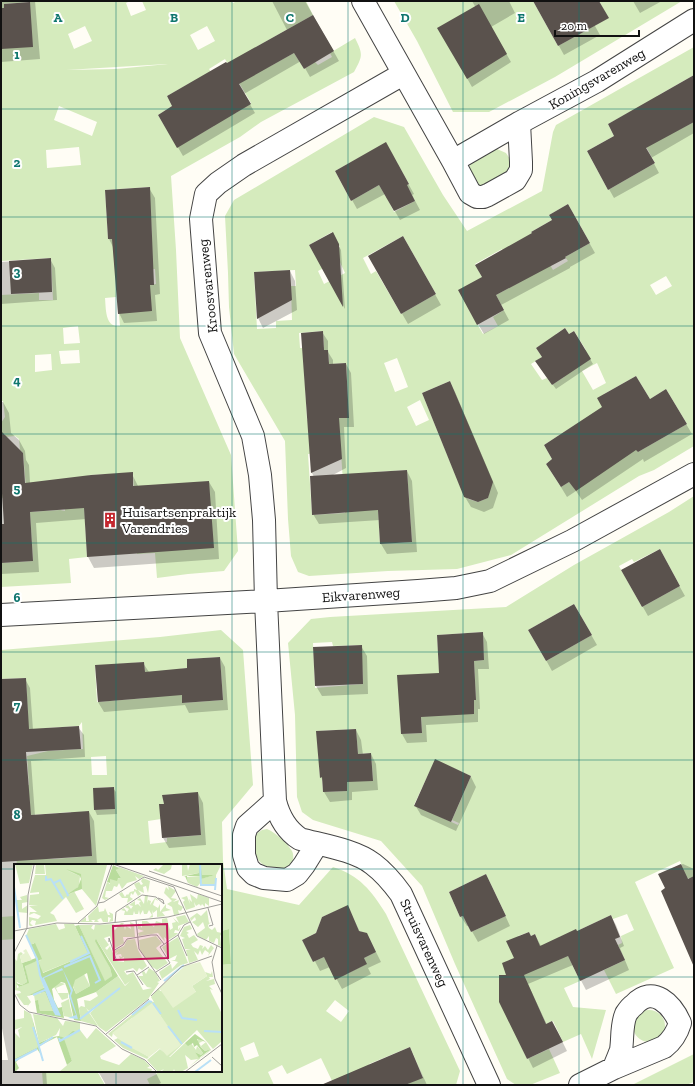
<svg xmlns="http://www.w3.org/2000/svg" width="695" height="1086" font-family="'Zilla Slab',serif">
	<rect width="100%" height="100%" fill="#fffdf5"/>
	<path fill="#d5ebbd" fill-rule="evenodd" d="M 1,1 L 130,1 L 126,3 L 131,16 L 146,10 L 142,1 L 231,1 L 233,3 L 237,1 L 306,1 L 313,15 L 256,47 L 267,68 L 294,53 L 304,69 L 315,62 L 318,65 L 332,57 L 330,53 L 355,38 C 363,54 363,56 354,72 L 261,122 L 240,137 L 171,176 L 176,250 L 180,338 L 231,455 L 238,551 L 224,571 L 188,574 L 157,578 L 155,553 L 137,554 L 133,473 L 89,475 L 83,486 L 87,557 L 69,559 L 71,583 L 1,587 L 1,563 L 33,561 L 30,512 L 60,510 L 65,511 L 63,493 L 1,498 L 1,478 L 26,488 L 23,453 L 20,450 L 19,439 L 15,436 L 5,437 L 5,434 L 1,434 L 1,423 L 5,417 L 3,401 L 1,401 L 1,295 L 39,293 L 39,300 L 53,300 L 51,258 L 1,261 L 1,49 L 29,2 L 4,4 L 4,8 L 1,8 ZM 85,26 L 92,41 L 74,49 L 68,34 ZM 207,26 L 215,41 L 198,50 L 190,35 ZM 225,59 L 251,103 L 236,113 L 209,69 ZM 168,64 L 116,69 L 66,70 L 167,64 ZM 190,83 L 214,126 L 177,147 L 158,115 L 172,106 L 167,96 ZM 59,106 L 97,122 L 92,136 L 54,120 ZM 79,147 L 81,165 L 47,168 L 46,150 ZM 149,187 L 152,237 L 108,239 L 105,190 ZM 155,269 L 156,284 L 150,285 L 119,314 L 120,326 C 105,328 106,309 105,298 L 116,297 L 115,273 ZM 78,326 L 80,343 L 64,344 L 63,328 ZM 79,350 L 80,363 L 61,364 L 59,351 ZM 51,354 L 52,370 L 35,372 L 35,355 Z
		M 394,1 L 533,1 L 558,46 L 608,18 L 599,1 L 586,8 L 582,1 L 682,1 L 555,77 L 489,112 L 453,112 L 417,41 Z
		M 694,47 L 694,75 L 657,96 L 676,131 L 694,122 L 694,446 L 654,470 L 639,476 L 511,555 L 457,569 L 388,571 L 309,576 L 298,572 L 291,556 L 288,519 L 285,441 L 234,354 L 229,307 L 228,273 L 225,216 L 234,200 L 374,117 L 404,127 L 443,195 L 467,231 L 542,191 L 553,132 L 556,125 ZM 630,112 L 638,132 L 655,163 L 608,190 L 587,151 L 614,136 L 608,124 ZM 386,143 L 409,184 L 386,197 L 379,185 L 351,201 L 335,171 ZM 409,189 L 415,201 L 394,212 L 388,200 ZM 568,204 L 590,243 L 565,257 L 568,261 L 553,270 L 531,232 L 552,220 L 549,215 ZM 332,232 L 340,247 L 317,259 L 309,245 ZM 403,236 L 436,294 L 401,314 L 376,271 L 371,274 L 363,258 ZM 502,249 L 520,282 L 496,295 L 504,310 L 493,317 L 498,326 L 483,334 L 469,310 L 482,277 L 475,264 ZM 339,260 L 345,273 L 324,284 L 318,271 ZM 295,270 L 296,286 L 291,286 L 292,320 L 276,321 L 276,328 L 257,329 L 254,272 ZM 666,276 L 672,286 L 656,295 L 650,285 ZM 565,328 L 569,334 L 574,331 L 586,350 L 556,334 ZM 323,331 L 324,347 L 300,348 L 299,333 ZM 547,341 L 559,370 L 564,377 L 552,385 L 547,378 L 542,380 L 531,364 L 542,357 L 536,348 ZM 328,350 L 329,362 L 304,352 ZM 397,358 L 408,387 L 395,392 L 384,363 ZM 346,363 L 349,417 L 307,420 L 304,366 ZM 597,363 L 606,383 L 593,390 L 582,371 ZM 636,376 L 650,399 L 666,389 L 687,424 L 638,452 L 604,394 ZM 450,381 L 491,480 L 488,498 L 478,502 L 468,499 L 465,490 L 462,491 L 422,393 ZM 420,400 L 429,420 L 416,426 L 407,407 ZM 575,425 L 597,458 L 576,490 L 569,482 L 561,487 L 546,464 L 552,459 L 544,445 ZM 341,452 L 345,513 L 312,515 L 308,454 ZM 407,470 L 412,542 L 380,544 L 376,472 Z
		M 497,149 L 506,153 L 510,159 L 510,166 L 506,173 L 488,185 L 480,186 L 472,182 C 471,179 469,175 469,172 C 468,159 485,151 497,149 Z
		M 694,496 L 694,888 L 689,878 L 680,882 L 686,876 L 680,861 L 635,882 L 674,968 L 616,994 L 604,970 L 625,960 L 618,945 L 622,943 L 621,936 L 634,930 L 627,914 L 613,919 L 611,915 L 577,931 L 559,937 L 580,981 L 564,988 L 573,1007 L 606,1010 L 592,1059 L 581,1034 L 563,1042 L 553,1021 L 546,1024 L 534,998 L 519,975 L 499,975 L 499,998 L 527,1059 L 549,1049 L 560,1073 L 530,1085 L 516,1085 L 507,1079 L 455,964 L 422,886 L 381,841 L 313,820 L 302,812 L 297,797 L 295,715 L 288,643 L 311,619 L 330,617 L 506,607 L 574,565 L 669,512 ZM 660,549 L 680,586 L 642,607 L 619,566 L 632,559 L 634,562 ZM 574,604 L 592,635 L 546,661 L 528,630 ZM 483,632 L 484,660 L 474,661 L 476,700 L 441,702 L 437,635 ZM 332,642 L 333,646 L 361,645 L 363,684 L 315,688 L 313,643 ZM 421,715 L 422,733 L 401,734 L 400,716 ZM 356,729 L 358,754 L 371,753 L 373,781 L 346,775 L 347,791 L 323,792 L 322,777 L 320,777 L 317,731 ZM 435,760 L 471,776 L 452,820 L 459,823 L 458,825 L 414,805 ZM 486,874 L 506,916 L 471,932 L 463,916 L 460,917 L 449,892 ZM 529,932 L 531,936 L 535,934 L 539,944 L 518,936 Z
		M 221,630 L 243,650 L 253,785 L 222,822 L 223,861 L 227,889 L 299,905 L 333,867 C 360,876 371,890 386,914 L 460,1071 L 456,1085 L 405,1085 L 423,1077 L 410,1047 L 369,1064 L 378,1085 L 334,1085 L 321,1058 L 287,1074 L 282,1065 L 268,1072 L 274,1085 L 150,1085 L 147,1079 L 157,1074 L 155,1071 L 221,1071 L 221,965 L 231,964 L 229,929 L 221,931 L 221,865 L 17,865 L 16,857 L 54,859 L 92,856 L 90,832 L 72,831 L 71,812 L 18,816 L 16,786 L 29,785 L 27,756 L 48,751 L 83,749 L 82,722 L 79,726 L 46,728 L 1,738 L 28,716 L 26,678 L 1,679 L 1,650 L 160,637 ZM 220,657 L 223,700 L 183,703 L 180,669 L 187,668 L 187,659 ZM 144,662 L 147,698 L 97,702 L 95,666 ZM 106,756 L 107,775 L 92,775 L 91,757 ZM 113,787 L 115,809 L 95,810 L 94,788 ZM 198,793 L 201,835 L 167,838 L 167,842 L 150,844 L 148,821 L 161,819 L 164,804 L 163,795 ZM 348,906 L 359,931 L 367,934 L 376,952 L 364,958 L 366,964 L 347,974 L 324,957 L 313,962 L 302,940 L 316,933 L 322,917 ZM 335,1000 L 349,1011 L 341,1022 L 326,1011 ZM 254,1042 L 259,1056 L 245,1061 L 240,1048 Z
		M 267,829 C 275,832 288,844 292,851 C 294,855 293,859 293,864 L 284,870 C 259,867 252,861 256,834 L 262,830 Z
		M 15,916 L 15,939 L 1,940 L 1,917 Z
		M633 1026a16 16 0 1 1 32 0a16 16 0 1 1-32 0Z
		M 694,1054 L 694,1082 L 686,1085 L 632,1085 Z
		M 42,1071 L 97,1071 L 105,1085 L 43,1085 Z"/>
	<path fill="#b9dc9c" d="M 229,929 L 231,964 L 221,965 L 221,931 Z"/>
	<path fill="#0003" d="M 1,1 L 35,1 L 40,59 L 1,62 Z
		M 272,1 L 305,1 L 339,61 L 310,77 L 301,61 L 244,94 L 255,113 L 183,156 L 159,115 L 174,107 L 227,65 L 287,30 Z
		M 472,1 L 509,1 L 515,13 L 491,27 L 511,62 L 472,87 L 439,29 L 476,8 Z
		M 534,1 L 581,1 L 600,35 L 564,55 Z
		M 633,1 L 662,1 L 640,13 Z
		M 694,77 L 694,133 L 651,158 L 659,173 L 614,198 L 588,152 L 616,136 Z
		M 386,144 L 414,194 L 412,195 L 420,210 L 400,220 L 385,194 L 357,209 L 336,171 Z
		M 149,188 L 155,198 L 160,294 L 155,295 L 157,321 L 124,323 L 119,313 L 113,247 L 109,239 L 106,191 Z
		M 568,205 L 595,253 L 570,267 L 570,268 L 501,305 L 509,320 L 484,334 L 478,324 L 484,278 L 553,220 Z
		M 332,234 L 341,250 L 345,309 L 310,246 Z
		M 403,237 L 441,305 L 408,324 L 369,256 Z
		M 50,259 L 55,268 L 57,300 L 1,304 L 1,262 Z
		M 290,271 L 295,281 L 297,310 L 263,328 L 258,318 Z
		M 322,332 L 328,341 L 328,352 L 333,360 L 333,365 L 346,364 L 351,373 L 354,427 L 344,427 L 346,468 L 331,476 L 407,471 L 412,481 L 417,552 L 387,554 L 381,544 L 380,520 L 319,524 L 313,514 L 314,477 L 312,473 L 302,334 Z
		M 574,332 L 593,364 L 556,389 L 539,366 L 568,335 Z
		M 450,382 L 455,392 L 498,493 L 493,508 L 484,512 L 471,507 L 465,497 Z
		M 666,390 L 692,434 L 644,462 L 643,459 L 582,500 L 576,491 L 567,497 L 553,474 L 650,400 Z
		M 1,402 L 3,402 L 9,413 L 11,433 L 19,440 L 25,451 L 26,460 L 29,465 L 30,483 L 132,474 L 138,486 L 209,482 L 215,492 L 219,559 L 94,568 L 88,557 L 86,519 L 36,523 L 39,572 L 1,574 Z
		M 659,550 L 685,596 L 648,616 L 622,570 Z
		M 574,605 L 597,645 L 552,671 L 530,631 Z
		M 482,633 L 487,642 L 489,669 L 478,669 L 480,709 L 478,709 L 478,722 L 426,725 L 427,742 L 407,743 L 402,734 L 398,676 L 440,674 Z
		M 361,646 L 367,656 L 368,694 L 322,696 L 316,686 Z
		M 220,658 L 225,667 L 228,710 L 189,713 L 185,705 L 104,712 L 98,702 L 96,666 L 143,663 L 149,672 L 189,669 Z
		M 25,679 L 30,688 L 33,730 L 78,727 L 84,735 L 85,757 L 31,761 L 35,816 L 89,812 L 94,821 L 97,864 L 15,865 L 15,1071 L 46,1071 L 47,1085 L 1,1085 L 1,1060 L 8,1060 L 1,1023 L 1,680 Z
		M 356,730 L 361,740 L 363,755 L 371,754 L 376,764 L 378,790 L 352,792 L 352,800 L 330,802 L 324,792 L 324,783 L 321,777 Z
		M 435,761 L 471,777 L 476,787 L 456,831 L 421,815 L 415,805 Z
		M 113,788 L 116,792 L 117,814 L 97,815 L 95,810 L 94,789 Z
		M 198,793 L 203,803 L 206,845 L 169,848 L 163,838 L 160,805 Z
		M 683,864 L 694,869 L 694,939 L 666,889 L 659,874 Z
		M 491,885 L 510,926 L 478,942 L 469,926 L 467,926 L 461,917 Z
		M 348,907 L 360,932 L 367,934 L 381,962 L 368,968 L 371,974 L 342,989 L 330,967 L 320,971 L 304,940 L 317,934 Z
		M 611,916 L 616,925 L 624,946 L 620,948 L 629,970 L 586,990 L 573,965 L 528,984 L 547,1025 L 557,1031 L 567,1051 L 533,1068 L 500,1002 L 508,976 L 515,958 L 531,937 L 535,935 L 541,946 L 576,932 Z
		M 410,1048 L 427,1085 L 322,1085 Z
		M 98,1071 L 155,1071 L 161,1083 L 157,1085 L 106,1085 Z"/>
	<path fill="#5a524d" d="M 533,1 L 599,1 L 609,18 L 558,46 Z
		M 30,2 L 33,47 L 1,49 L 1,8 L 4,8 L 4,4 Z
		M 479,4 L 507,54 L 467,79 L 437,28 Z
		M 313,15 L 334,51 L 304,69 L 294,53 L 239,84 L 251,104 L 177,148 L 158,115 L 172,106 L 167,96 L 226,62 L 227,63 Z
		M 694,75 L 694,122 L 646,148 L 655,163 L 608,190 L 587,151 L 614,136 L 608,124 Z
		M 386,142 L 409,184 L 407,185 L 415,201 L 394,211 L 379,185 L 351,201 L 335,171 Z
		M 150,187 L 154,285 L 150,285 L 152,311 L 118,314 L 112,239 L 108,239 L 105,190 Z
		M 568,204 L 590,243 L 565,257 L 566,258 L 496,295 L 504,310 L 477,325 L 458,290 L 482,277 L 475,265 L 532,233 L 531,232 L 552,220 L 549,215 Z
		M 333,232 L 339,244 L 343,307 L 309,245 Z
		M 403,236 L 436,294 L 401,314 L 368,256 Z
		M 51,258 L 52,292 L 11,294 L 9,261 Z
		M 290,270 L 292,300 L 257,319 L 254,272 Z
		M 565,328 L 569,334 L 574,331 L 591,359 L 552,385 L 535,361 L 542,357 L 536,348 Z
		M 323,331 L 324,350 L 328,350 L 329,364 L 346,363 L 349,418 L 339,418 L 342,459 L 311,473 L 301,333 Z
		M 636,376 L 650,399 L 666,389 L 687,424 L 638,452 L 636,450 L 576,491 L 569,482 L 561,487 L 546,464 L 552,459 L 544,445 L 602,407 L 597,398 Z
		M 450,381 L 493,482 L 488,498 L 478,502 L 464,497 L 422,393 Z
		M 1,431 L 23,453 L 25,483 L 91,475 L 133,472 L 133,486 L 209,481 L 214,548 L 87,557 L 84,508 L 30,512 L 33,561 L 1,563 L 1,524 L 4,524 L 1,478 Z
		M 407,470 L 412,542 L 380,544 L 378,510 L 312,515 L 310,476 Z
		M 660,549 L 680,586 L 642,607 L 621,570 Z
		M 574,604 L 592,635 L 546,661 L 528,630 Z
		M 483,632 L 484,660 L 474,661 L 476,700 L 474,700 L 474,714 L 421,717 L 422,733 L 401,734 L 397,675 L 439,673 L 437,635 Z
		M 362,645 L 363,684 L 315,686 L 313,647 Z
		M 220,657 L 223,700 L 182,703 L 182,695 L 98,702 L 95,665 L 144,662 L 145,672 L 187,668 L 187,659 Z
		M 26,678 L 29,729 L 79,726 L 81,749 L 26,752 L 31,815 L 89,811 L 92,856 L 1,862 L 1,679 Z
		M 356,729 L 358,754 L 371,753 L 373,781 L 347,782 L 347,791 L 323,792 L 322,777 L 320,778 L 316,731 Z
		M 435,759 L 471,776 L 451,822 L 414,806 Z
		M 114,787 L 115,809 L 94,810 L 93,788 Z
		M 198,792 L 201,835 L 162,838 L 159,804 L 164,804 L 162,795 Z
		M 681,864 L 688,879 L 694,876 L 694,967 L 661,891 L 665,888 L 658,874 Z
		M 486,874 L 506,916 L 471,932 L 463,916 L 460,917 L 449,892 Z
		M 348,905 L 359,931 L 367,933 L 376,952 L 364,958 L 367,964 L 335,980 L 324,957 L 313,962 L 302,940 L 316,933 L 322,917 Z
		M 611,915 L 620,937 L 615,939 L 625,960 L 580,981 L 568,956 L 524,975 L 546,1024 L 552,1021 L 563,1042 L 527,1059 L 499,1002 L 499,975 L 506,975 L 502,963 L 514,958 L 506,941 L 529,932 L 531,936 L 535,934 L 540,946 L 576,929 L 577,931 Z
		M 410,1047 L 423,1078 L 405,1085 L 321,1085 Z"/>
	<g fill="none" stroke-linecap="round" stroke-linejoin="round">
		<defs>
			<path id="minor" d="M 363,1 L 453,161 L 519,123 L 597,81 L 694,20
				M 403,74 L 244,165 L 218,183 L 206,194 L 201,219 L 210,333 L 253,436 L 260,475 L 264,520 L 266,601 L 275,801 C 279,817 286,830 300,839 C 322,845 355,850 373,864 C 385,873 393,883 401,894 L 489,1085
				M 453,161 L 470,193 L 477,197 L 483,197 L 488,195 L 515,180 L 521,170 L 521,162 L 519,123
				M 1,615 L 266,601 L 418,591 L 456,588 L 490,581 L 572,541 L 694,474
				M 275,801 L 247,826 L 244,835 L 244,855 L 248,868 L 254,874 L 264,878 L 287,880 L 297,874 L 304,865 L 317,844
				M 580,1085 L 614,1068 L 664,1047 C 673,1040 677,1033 680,1023 C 672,1005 653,984 634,1005 C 631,1007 628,1011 626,1014 C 621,1026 623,1038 621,1050 C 619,1056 616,1062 614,1068"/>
		</defs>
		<use href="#minor" stroke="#444" stroke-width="24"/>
		<use href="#minor" stroke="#fff" stroke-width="22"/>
	</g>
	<path fill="none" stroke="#0f766e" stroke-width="1" stroke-opacity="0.55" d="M 116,1 L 116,865M 232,1 L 232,1085M 348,1 L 348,1085M 463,1 L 463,1085M 579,1 L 579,1085M 1,109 L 694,109M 1,217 L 694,217M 1,326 L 694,326M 1,434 L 694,434M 1,543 L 694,543M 1,652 L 694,652M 1,760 L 694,760M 1,869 L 15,869M 221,869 L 694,869M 1,977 L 15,977M 221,977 L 694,977M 116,1071 L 116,1085"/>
	<defs>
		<symbol id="building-bare" viewBox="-9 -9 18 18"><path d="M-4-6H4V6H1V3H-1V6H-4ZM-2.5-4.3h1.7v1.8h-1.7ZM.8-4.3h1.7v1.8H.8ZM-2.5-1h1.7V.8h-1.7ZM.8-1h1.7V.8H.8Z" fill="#c4262e" stroke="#fff" stroke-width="2.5" paint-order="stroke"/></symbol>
	</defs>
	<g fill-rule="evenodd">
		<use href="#building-bare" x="99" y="509" width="22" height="22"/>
	</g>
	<g text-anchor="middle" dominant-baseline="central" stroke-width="4" stroke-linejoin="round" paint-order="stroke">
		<g font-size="14" fill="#111" stroke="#fff">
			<text transform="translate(597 79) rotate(-30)">Koningsvarenweg</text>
			<text transform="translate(208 286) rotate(-96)">Kroosvarenweg</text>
			<text transform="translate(361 595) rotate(-4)">Eikvarenweg</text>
			<text transform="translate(424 943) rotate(65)">Struisvarenweg</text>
		</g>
		<g font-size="14" fill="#111" stroke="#fff" text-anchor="start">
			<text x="122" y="512">Huisartsenpraktijk<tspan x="122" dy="16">Varendries</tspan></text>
		</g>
	</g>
	<g transform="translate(14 864)">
		<rect width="208" height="208" fill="#fffdf5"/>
		<path d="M 1,0 L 19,0 L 15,19 L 6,20 ZM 22,0 L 30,0 L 31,10 L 21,10 ZM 31,0 L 93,1 L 82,42 L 67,24 L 67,12 L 52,6 L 66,12 L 65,22 L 55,31 L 60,27 L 70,45 L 62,49 L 52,33 L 36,49 L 40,51 L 43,57 L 21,61 L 22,57 L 18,56 L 16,59 L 19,62 L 16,62 L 15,61 L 15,53 L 24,55 L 27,52 L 20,49 L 15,51 L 16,48 L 23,48 L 15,42 L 24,41 L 15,41 L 16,31 L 25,30 L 25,28 L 16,29 L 18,21 L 21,11 L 32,11 ZM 150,0 L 158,0 L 157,5 L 150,10 L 139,6 L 142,4 L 144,6 ZM 168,0 L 173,0 L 174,7 L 176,0 L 185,0 L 185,9 L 168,12 ZM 187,0 L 207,1 L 202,11 L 202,22 L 188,21 L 187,18 L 183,23 L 174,19 L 173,13 L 186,12 L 186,15 L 201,11 L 188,11 ZM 105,3 L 130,12 L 125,15 L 121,12 L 123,16 L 113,19 L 108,25 L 105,19 L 103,23 L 100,22 L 98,27 L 92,27 L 91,33 L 95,34 L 91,36 L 88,34 L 93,18 L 96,20 L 96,15 L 107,14 L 102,6 ZM 129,14 L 136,17 L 134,29 L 132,22 L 129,23 L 130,29 L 124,26 L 127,30 L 124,32 L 121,27 L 119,31 L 117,29 L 116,33 L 119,35 L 113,39 L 114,34 L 108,34 L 105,30 L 108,28 L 111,33 L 113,30 L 114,31 L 116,28 L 120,27 L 120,25 L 123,26 L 120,20 L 125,18 L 127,21 L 129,20 L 127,17 ZM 154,22 L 162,27 L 157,34 L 163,35 L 159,38 L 165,36 L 164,40 L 169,43 L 167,47 L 164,46 L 165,50 L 160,51 L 158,43 L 153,40 L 158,37 L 150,29 L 152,23 L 155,26 ZM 176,30 L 183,35 L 184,30 L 195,34 L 195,42 L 191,39 L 191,43 L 188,40 L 187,42 L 185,40 L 182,42 L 180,38 L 181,43 L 172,46 L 169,38 L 171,36 L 167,34 L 173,32 L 176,40 L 175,35 L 178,38 ZM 13,31 L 14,38 L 8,39 L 8,45 L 14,41 L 14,49 L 3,48 L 2,36 L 8,36 L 6,33 ZM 131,31 L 134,31 L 133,39 L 134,36 L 137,37 L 136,41 L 141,34 L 143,35 L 144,37 L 141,35 L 139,41 L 144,44 L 146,40 L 146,48 L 152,40 L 152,44 L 157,46 L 148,48 L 151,52 L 143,53 L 143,46 L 139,49 L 138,46 L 139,53 L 135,54 L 138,51 L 135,46 L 133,50 L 130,50 L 129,46 L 126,51 L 125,46 L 124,50 L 121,50 L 120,47 L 119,51 L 110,51 L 111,47 L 107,46 L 110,44 L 113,48 L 115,45 L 111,43 L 114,41 L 117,45 L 119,42 L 115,41 L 121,37 L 121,41 L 124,40 L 127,43 L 125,39 L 127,37 L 123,36 L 126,34 L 130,40 ZM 84,42 L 85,48 L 90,47 L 91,44 L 94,51 L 96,51 L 95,48 L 99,50 L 99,57 L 95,58 L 97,54 L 94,53 L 94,58 L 89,58 L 87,54 L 83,56 L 85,58 L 80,58 L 81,56 L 77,56 L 79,58 L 66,58 L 72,53 L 72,57 L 75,57 L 74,52 ZM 193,46 L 195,59 L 197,58 L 194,61 L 195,64 L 198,66 L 201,63 L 203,68 L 208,69 L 206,72 L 207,82 L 204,81 L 204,75 L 202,74 L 200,79 L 195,77 L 195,72 L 192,76 L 184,72 L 183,70 L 191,64 L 189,58 L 184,63 L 178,58 L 182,56 L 181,53 L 177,57 L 176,54 L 183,49 L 187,52 ZM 171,51 L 175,58 L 164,62 L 164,66 L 167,62 L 165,67 L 161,66 L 160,69 L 164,69 L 161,72 L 154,76 L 150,73 L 151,78 L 144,69 L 125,72 L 124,69 L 130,67 L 124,65 L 124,59 L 128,64 L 128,57 L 133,57 L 140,63 L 142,57 L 148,59 L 148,55 L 153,54 L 156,66 L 159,64 L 158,59 L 162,58 L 159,54 L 165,59 L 162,53 ZM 116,58 L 120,60 L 121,73 L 109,73 L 110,79 L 100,85 L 96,72 L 90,74 L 95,81 L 91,84 L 93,86 L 96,82 L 102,97 L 110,98 L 110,93 L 106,95 L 105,92 L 108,93 L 107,90 L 101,91 L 105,87 L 101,90 L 100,87 L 110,82 L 113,76 L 121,75 L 124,86 L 133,102 L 128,106 L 125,104 L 123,108 L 119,104 L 110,107 L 113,111 L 119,108 L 129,126 L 138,124 L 133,123 L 124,112 L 129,112 L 128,108 L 130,107 L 132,110 L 135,104 L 141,108 L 146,117 L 143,118 L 145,119 L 134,135 L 92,168 L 85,163 L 76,149 L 91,135 L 75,147 L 72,144 L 84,162 L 67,157 L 65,144 L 67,142 L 71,143 L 70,136 L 76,137 L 84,132 L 82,128 L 104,112 L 111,122 L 116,117 L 111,121 L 82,75 L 96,104 L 98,112 L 91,118 L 65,61 L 79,61 L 77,64 L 80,66 L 81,61 L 100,60 L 98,64 L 101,66 L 107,59 L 110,59 L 107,63 L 110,62 L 111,66 L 112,62 L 117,65 ZM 42,60 L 45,66 L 51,64 L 50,60 L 60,60 L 74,90 L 28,109 L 24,97 L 27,96 L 20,79 L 17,81 L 12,72 L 15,65 ZM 176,61 L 178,65 L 172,67 L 175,69 L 173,70 L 175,74 L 180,71 L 184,76 L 177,80 L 179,83 L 184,85 L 186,81 L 189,82 L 188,85 L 191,82 L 194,86 L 197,81 L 200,84 L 194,92 L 195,89 L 191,86 L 188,91 L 186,86 L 184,91 L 180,87 L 184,96 L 175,99 L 172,86 L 177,85 L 171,85 L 168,75 L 171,74 L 166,72 L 170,63 ZM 142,72 L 148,79 L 142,84 L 154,99 L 143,106 L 137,102 L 126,86 L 125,76 ZM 164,73 L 174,99 L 167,101 L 148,115 L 145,108 L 157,100 L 158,105 L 164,98 L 157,96 L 161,96 L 163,91 L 155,95 L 148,83 ZM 7,88 L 9,90 L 6,92 L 13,118 L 8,121 L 3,118 L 3,124 L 14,119 L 11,101 L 23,97 L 30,125 L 13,132 L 17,138 L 13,143 L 14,141 L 10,141 L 2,130 L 7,129 L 6,127 L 0,126 L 0,94 L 3,97 L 4,90 ZM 198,107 L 199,113 L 195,113 L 196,115 L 192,117 L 200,115 L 201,120 L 195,122 L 199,126 L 196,125 L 197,128 L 208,150 L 208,177 L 199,185 L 183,166 L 155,193 L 146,184 L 137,191 L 153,163 L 146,151 L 118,154 L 99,169 L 98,173 L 94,170 L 135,137 L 140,138 L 137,133 L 145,124 L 146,127 L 182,128 L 178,122 L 193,112 L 191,108 L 197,110 ZM 70,110 L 76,122 L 62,130 L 59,122 L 60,116 ZM 45,118 L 51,120 L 42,124 L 44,129 L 54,129 L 54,134 L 48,136 L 40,123 ZM 31,128 L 39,147 L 26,147 L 24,137 L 21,137 L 20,131 ZM 55,135 L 56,142 L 59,154 L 50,152 L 47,139 ZM 10,146 L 17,150 L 24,183 L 0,195 L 0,168 L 6,174 L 4,166 L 8,163 L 0,166 L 0,156 L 10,154 ZM 19,150 L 43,154 L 49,162 L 51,157 L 66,158 L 66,166 L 73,175 L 82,164 L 102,182 L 86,192 L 87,195 L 105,201 L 117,190 L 130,196 L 136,202 L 133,204 L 138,205 L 137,208 L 45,208 L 58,197 L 49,175 L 62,168 L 49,174 L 45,172 L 46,164 L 42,171 L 25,179 ZM 104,174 L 113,180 L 135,193 L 133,195 L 109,184 L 100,176 ZM 184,175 L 189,177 L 185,179 L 187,182 L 192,178 L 197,186 L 175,203 L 184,195 L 177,196 L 171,191 L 174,204 L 167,208 L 161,208 L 160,205 L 159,208 L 147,208 L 150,205 L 144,208 L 133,196 L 146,185 L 156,193 L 171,179 L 177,179 L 182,186 L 183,182 L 189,189 L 187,191 L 181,188 L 186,194 L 197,185 L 191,187 L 183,178 Z" fill="#d5ebbd"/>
		<path d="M 185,0 L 187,0 L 188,11 L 201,11 L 187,15 L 186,12 L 173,12 L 174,19 L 171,12 L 162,14 L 185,9 ZM 99,1 L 105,4 L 102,6 L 107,14 L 104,14 L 103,17 L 96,15 L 96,19 L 93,18 ZM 52,5 L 67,10 L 68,25 L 54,30 L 64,23 L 67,15 L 66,12 ZM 65,61 L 91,117 L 98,112 L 96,104 L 81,77 L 82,75 L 104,112 L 82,128 L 63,135 L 67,157 L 60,156 L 54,127 L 51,119 L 47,118 L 38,125 L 40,136 L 44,144 L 48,143 L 50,154 L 23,149 L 21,137 L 24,136 L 26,147 L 39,147 L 31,128 L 13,132 L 30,124 L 23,97 L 11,102 L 15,119 L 5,123 L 2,119 L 8,121 L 13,118 L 8,99 L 22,94 L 16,81 L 21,79 L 28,95 L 24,97 L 29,109 L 74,90 L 61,62 ZM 73,109 L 76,122 L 62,130 L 59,123 L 61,116 ZM 17,150 L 25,179 L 39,173 L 45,172 L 51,174 L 59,167 L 62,168 L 50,175 L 58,197 L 53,201 L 43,173 L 25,182 L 28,192 L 23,185 L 5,195 L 2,198 L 5,204 L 1,208 L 0,195 L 24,183 ZM 181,170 L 192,178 L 183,175 L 186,182 L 191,187 L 197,185 L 185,194 L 181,188 L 187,191 L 189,189 L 183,181 L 180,183 L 179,179 L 174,182 L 171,179 Z" fill="#b9dc9c" fill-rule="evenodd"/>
		<path d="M 12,85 L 18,96 L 8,99 L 6,92 L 11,89 L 9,87 ZM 186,98 L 193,112 L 178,122 L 182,128 L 159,144 L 145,124 L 171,102 ZM 138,139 L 167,181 L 153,192 L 146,184 L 135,193 L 112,181 L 98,169 Z" fill="#e6f2cf"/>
		<path d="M 48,104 L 59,126 L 57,132 L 64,155 L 54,154 L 62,151 L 55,132 L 57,127 L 49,106 L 30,114 L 47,152 L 41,151 L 28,114 Z" fill="#b9e0f7"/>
		<path fill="none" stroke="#b9e0f7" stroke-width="2" d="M 186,0 L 187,21 L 201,21M 32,12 L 32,16 L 37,15 L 49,35M 40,19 L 46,16 L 54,31 L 53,32M 0,23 L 6,64M 201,26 L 202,14M 12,71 L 23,95 L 26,111 L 41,149M 56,98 L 75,89 L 67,72M 50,103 L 76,92 L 86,116 L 81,119M 150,117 L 170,101M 19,131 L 31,126M 139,139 L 147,150M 164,146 L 168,154 L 183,156M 118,151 L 135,137 L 138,138M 66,155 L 106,124M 154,162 L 168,180M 19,163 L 25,182 L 39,173M 190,167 L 208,168M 45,174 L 46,177 L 66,166M 107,178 L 118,184M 25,183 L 29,197M 0,197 L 23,185M 181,208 L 197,196"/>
		<path fill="none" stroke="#a09f9a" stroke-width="1" d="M 99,0 L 208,38M 135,7 L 208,32M 84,39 L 90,38 L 130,13 L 160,23 L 183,72 L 208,84M 194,44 L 199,61 L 195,62M 122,56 L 125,85 L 147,116M 64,59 L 83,42 L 98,0M 101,59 L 102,48 L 128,31 L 142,33 L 150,40 L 149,36 L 144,34M 0,67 L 43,59 L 86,60 L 154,53 L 208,40M 164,71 L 173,92M 95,78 L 95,74 L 102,95M 203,82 L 198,98 L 201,115 L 208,130M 99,87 L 109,81 L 113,75 L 137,71 L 143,71 L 150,80M 0,89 L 13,64 L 14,31 L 20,1M 112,108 L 120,107 L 129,121M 142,108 L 156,99 L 146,83 L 164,71 L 170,61 L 176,58M 123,111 L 135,103M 0,129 L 6,141 L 15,148 L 82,162 L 108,185 L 131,196 L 143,208M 137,132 L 167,103 L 198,92M 92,170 L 135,135M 198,193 L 208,202M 171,208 L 208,180"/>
		<path fill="#c2185b" fill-opacity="0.15" stroke="#c2185b" stroke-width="2" d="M 153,60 L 154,94 L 100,96 L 99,62 Z"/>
		<rect width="208" height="208" fill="none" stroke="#111" stroke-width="2"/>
	</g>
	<g font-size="13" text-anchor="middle" font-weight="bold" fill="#0f766e" stroke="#fff" stroke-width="4" stroke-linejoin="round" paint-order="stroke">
		<text x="58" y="22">A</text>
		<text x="174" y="22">B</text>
		<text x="290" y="22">C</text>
		<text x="405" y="22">D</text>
		<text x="521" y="22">E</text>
		<text x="17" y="59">1</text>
		<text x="17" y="167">2</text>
		<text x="17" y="276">3</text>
		<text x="17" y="385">4</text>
		<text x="17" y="493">5</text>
		<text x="17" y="602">6</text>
		<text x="17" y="710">7</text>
		<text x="17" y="819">8</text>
	</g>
	<rect width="695" height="1086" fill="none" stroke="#111111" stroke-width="4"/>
	<path d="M555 30v6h84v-6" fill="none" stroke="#111111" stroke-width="2"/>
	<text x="561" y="30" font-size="12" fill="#111111" stroke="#ffffff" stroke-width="3" paint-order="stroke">20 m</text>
</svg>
